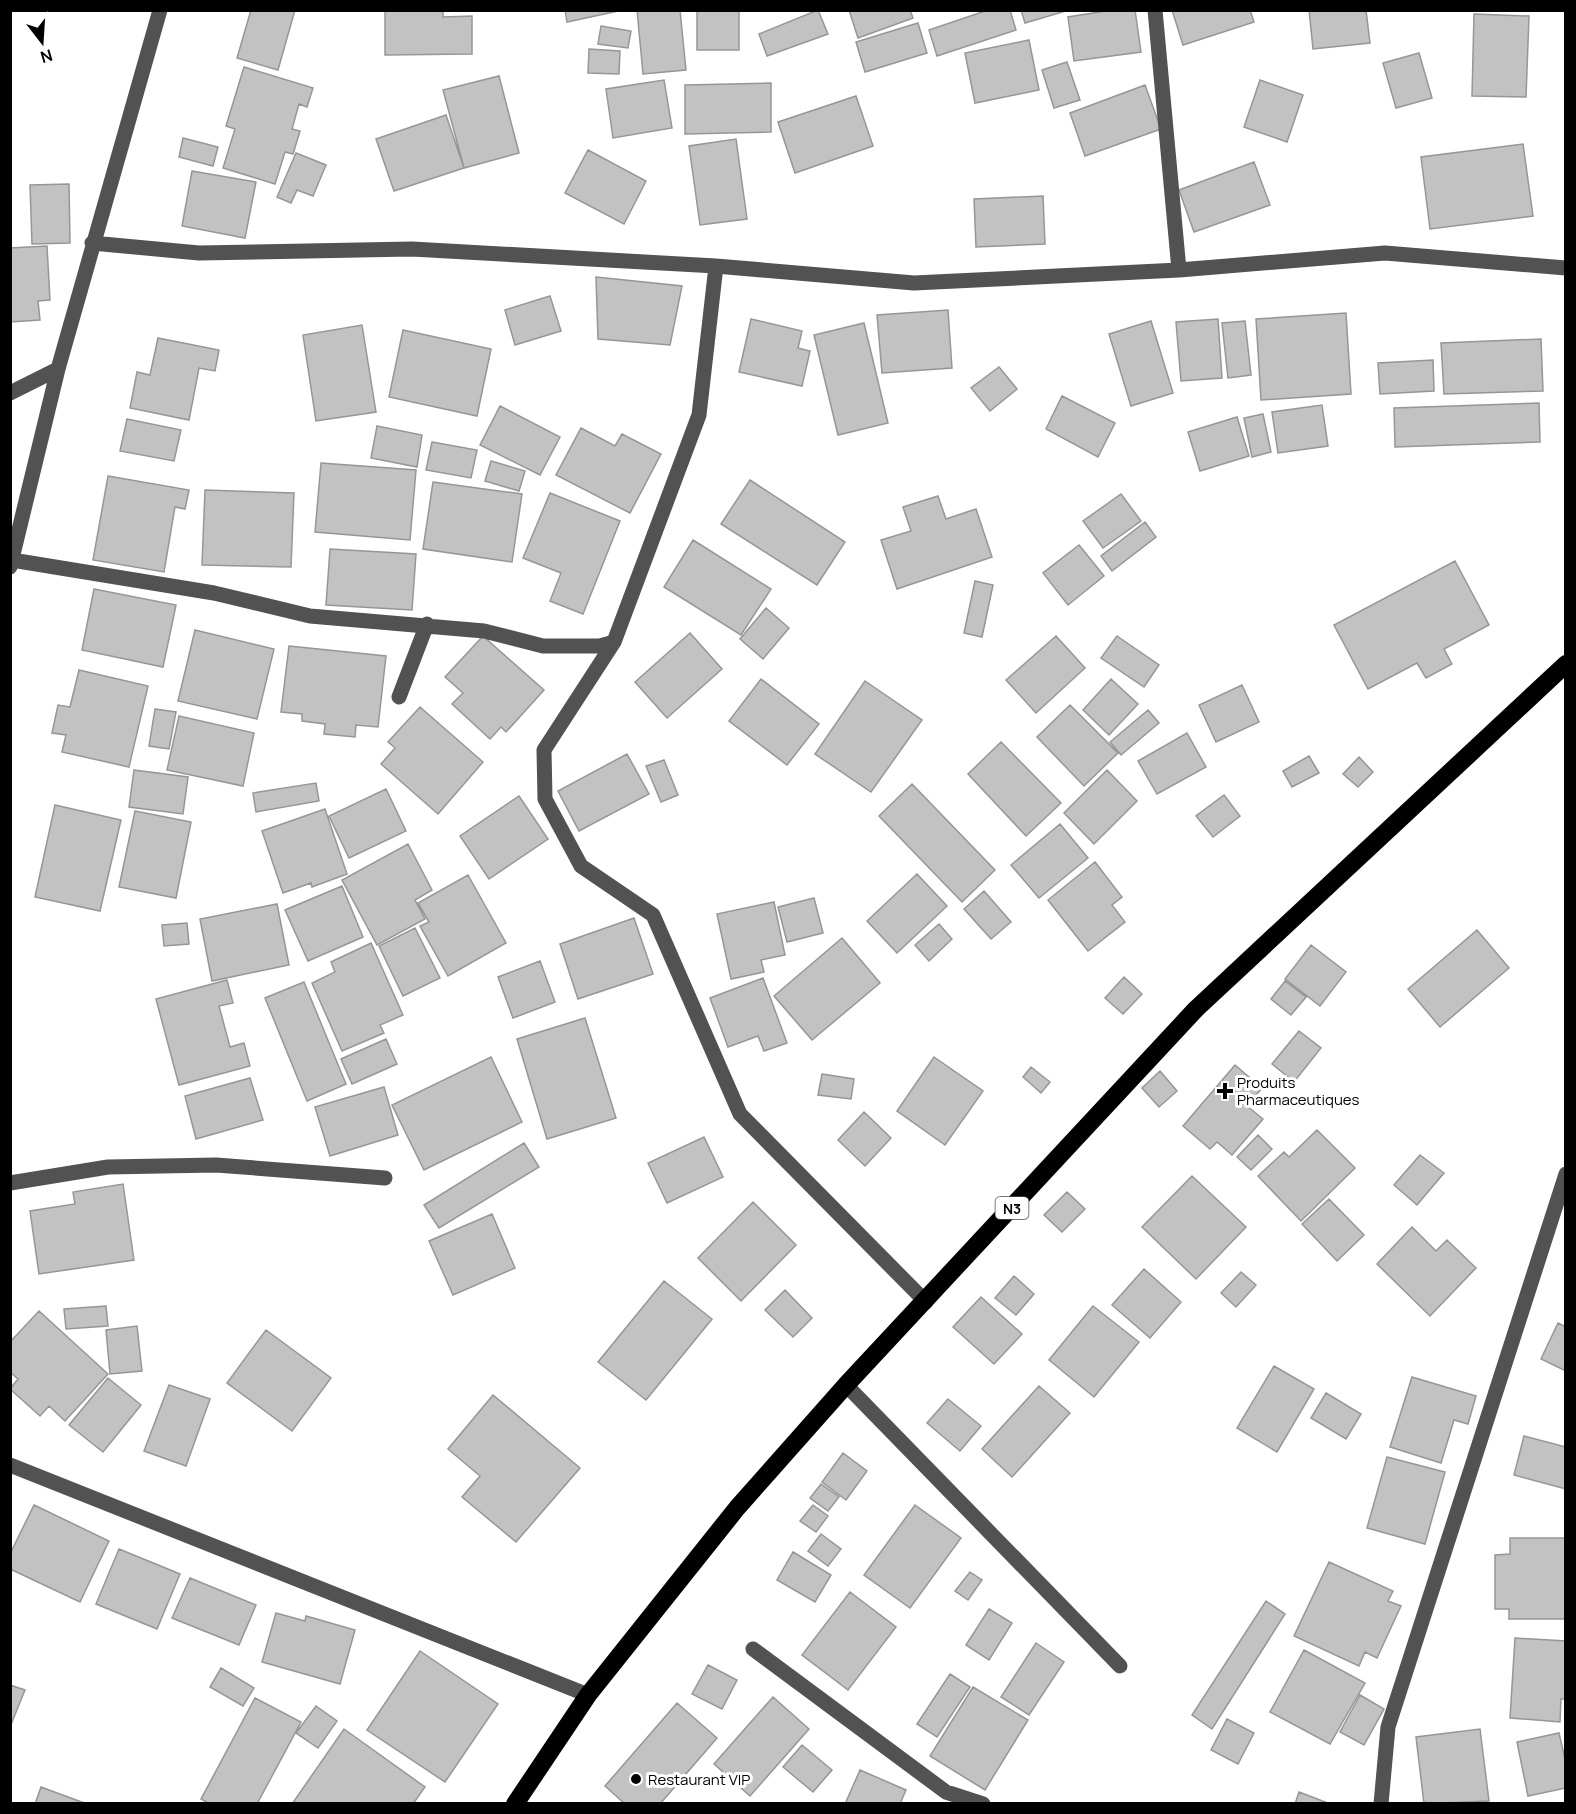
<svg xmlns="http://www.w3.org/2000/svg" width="1576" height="1814" font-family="Manrope,sans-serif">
	<rect width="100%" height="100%" fill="#fff"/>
	<path fill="#c2c2c2" stroke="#969696" stroke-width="1.5" d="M 251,10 L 295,10 L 278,70 L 237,58 Z
		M 385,10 L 443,10 L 443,17 L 472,16 L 472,54 L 385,55 Z
		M 565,10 L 623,10 L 567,22 Z
		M 637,10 L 680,10 L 686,70 L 643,74 Z
		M 697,10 L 739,10 L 739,50 L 697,50 Z
		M 818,10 L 828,34 L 767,56 L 759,34 Z
		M 849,10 L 910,10 L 913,18 L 858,38 Z
		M 988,10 L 1010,10 L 1016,30 L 937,56 L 929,30 Z
		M 1021,10 L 1066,10 L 1066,11 L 1025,23 Z
		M 1112,10 L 1135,10 L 1141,52 L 1074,61 L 1068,17 Z
		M 1172,10 L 1250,10 L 1254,22 L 1183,45 Z
		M 1309,10 L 1366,10 L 1370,43 L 1313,49 Z
		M 1474,14 L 1529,16 L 1526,97 L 1472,96 Z
		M 918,23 L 927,53 L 865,72 L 856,42 Z
		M 601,26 L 631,31 L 628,48 L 598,44 Z
		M 1029,40 L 1039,90 L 975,103 L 965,53 Z
		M 589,49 L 620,51 L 619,74 L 588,73 Z
		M 1419,53 L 1432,98 L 1396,108 L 1383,63 Z
		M 1067,62 L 1080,100 L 1054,108 L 1042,70 Z
		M 244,67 L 313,88 L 307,107 L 299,104 L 292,129 L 300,131 L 293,154 L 285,152 L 275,184 L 223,168 L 235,129 L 226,126 Z
		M 499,76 L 519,153 L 464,168 L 443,90 Z
		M 664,80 L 672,128 L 613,138 L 606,89 Z
		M 1260,80 L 1303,95 L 1287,142 L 1244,127 Z
		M 771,83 L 771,132 L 685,134 L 685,85 Z
		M 1145,85 L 1161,129 L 1085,156 L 1070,113 Z
		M 856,96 L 873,146 L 795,173 L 778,122 Z
		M 446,115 L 464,168 L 394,191 L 376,139 Z
		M 183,138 L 218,147 L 213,166 L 179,157 Z
		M 736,139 L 747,219 L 700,225 L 689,146 Z
		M 1523,144 L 1533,216 L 1430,229 L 1421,157 Z
		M 588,150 L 646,181 L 624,224 L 565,193 Z
		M 296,153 L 326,165 L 313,196 L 297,190 L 291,203 L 277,197 Z
		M 1254,162 L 1270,205 L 1194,232 L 1179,190 Z
		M 192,171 L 256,182 L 245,238 L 182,226 Z
		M 69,184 L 70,243 L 32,244 L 30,185 Z
		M 1043,196 L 1045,244 L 976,247 L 974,199 Z
		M 47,246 L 50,300 L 38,301 L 40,320 L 10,322 L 10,248 Z
		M 596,277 L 682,286 L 670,345 L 598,339 Z
		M 550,296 L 561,331 L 515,345 L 505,310 Z
		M 948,310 L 952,368 L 882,373 L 877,315 Z
		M 1346,313 L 1351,394 L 1261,400 L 1256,319 Z
		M 751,319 L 802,331 L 798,348 L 810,351 L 802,386 L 739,372 Z
		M 1218,319 L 1222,378 L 1181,381 L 1176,322 Z
		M 1151,321 L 1173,393 L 1131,406 L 1109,334 Z
		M 1245,321 L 1251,375 L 1228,378 L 1222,323 Z
		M 864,323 L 888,423 L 838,435 L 814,335 Z
		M 362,325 L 376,412 L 316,421 L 303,335 Z
		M 403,330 L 491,349 L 477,416 L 389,397 Z
		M 158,338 L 219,350 L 215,371 L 199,368 L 189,420 L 130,408 L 137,372 L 150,375 Z
		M 1541,339 L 1543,391 L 1444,394 L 1441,343 Z
		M 1433,360 L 1434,391 L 1380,394 L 1378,363 Z
		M 999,367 L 1017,389 L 990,411 L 971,388 Z
		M 1062,396 L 1115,423 L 1098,457 L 1046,429 Z
		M 1539,403 L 1540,442 L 1395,447 L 1394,408 Z
		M 1322,405 L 1328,446 L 1278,453 L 1272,412 Z
		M 500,406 L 560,437 L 540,475 L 480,445 Z
		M 1263,414 L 1271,452 L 1252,457 L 1244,418 Z
		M 1237,417 L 1249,456 L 1200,471 L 1188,432 Z
		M 127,419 L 181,430 L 174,461 L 120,451 Z
		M 377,426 L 422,435 L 417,467 L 371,458 Z
		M 581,428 L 615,446 L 622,434 L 661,454 L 630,513 L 556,475 Z
		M 432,442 L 477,450 L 471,478 L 426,470 Z
		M 491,461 L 525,471 L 519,491 L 485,481 Z
		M 321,463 L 416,470 L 410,540 L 315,532 Z
		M 108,476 L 189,490 L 185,509 L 175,507 L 164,572 L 93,560 Z
		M 750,480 L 845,542 L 817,585 L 721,524 Z
		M 433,482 L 522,494 L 512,562 L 423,549 Z
		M 205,490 L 294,493 L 291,567 L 202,565 Z
		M 550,493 L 620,521 L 583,614 L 550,601 L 561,573 L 523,558 Z
		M 1121,494 L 1141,521 L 1103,548 L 1083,521 Z
		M 938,496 L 946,519 L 976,509 L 992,557 L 897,589 L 881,540 L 911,531 L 903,507 Z
		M 1145,522 L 1156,537 L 1112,571 L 1101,556 Z
		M 693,540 L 771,589 L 741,635 L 664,587 Z
		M 1079,545 L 1104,576 L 1068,605 L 1043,573 Z
		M 330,549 L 416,554 L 412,610 L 326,605 Z
		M 1455,561 L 1489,625 L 1444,649 L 1452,664 L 1426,678 L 1417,663 L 1368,689 L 1334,625 Z
		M 975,581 L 993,585 L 982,637 L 964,633 Z
		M 94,589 L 176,605 L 163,667 L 82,650 Z
		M 766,608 L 789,628 L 763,659 L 740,639 Z
		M 195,630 L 274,649 L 257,719 L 178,701 Z
		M 690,633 L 722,669 L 667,718 L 635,682 Z
		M 483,636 L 544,690 L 506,732 L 501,727 L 490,739 L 452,704 L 463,693 L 445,677 Z
		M 1056,636 L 1085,668 L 1036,713 L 1006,680 Z
		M 1117,636 L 1159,665 L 1144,687 L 1101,658 Z
		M 289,646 L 386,656 L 378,727 L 356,725 L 355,737 L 324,734 L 325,724 L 302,721 L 302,714 L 281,712 Z
		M 79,670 L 148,686 L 129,767 L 62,752 L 66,735 L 52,733 L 58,705 L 70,707 Z
		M 761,679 L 819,724 L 787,765 L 729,721 Z
		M 1111,679 L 1138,704 L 1109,735 L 1083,710 Z
		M 865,681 L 922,720 L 871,792 L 815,754 Z
		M 1242,685 L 1259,722 L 1216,742 L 1199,705 Z
		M 1070,705 L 1118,753 L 1084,786 L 1037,737 Z
		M 420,707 L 483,762 L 438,814 L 381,764 L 395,748 L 388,742 Z
		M 155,709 L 176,712 L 169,749 L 149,746 Z
		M 1148,710 L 1159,723 L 1121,755 L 1110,742 Z
		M 179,716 L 254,733 L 243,786 L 167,770 Z
		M 1187,733 L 1206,767 L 1157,794 L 1138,761 Z
		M 1001,742 L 1061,803 L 1026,836 L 968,774 Z
		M 627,754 L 649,794 L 579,831 L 558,791 Z
		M 1309,756 L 1319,773 L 1292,787 L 1283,771 Z
		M 1359,757 L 1373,772 L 1358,787 L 1343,774 Z
		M 664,760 L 678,795 L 661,802 L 646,766 Z
		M 134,770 L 188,777 L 183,814 L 129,807 Z
		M 1107,770 L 1137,801 L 1094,844 L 1064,813 Z
		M 316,783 L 319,801 L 256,812 L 253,793 Z
		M 912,784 L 995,870 L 962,902 L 879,816 Z
		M 386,789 L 406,831 L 349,858 L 329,816 Z
		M 1224,795 L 1240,816 L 1213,837 L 1196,816 Z
		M 519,796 L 548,839 L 489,879 L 460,836 Z
		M 55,805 L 121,820 L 100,911 L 35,897 Z
		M 325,809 L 347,874 L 312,887 L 311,883 L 283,893 L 262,831 Z
		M 135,811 L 191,822 L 176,898 L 119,887 Z
		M 1060,824 L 1088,858 L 1039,898 L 1011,865 Z
		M 408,844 L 432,890 L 415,900 L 425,919 L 377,945 L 342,880 Z
		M 1095,862 L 1122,897 L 1112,905 L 1125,922 L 1088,951 L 1048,900 Z
		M 917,874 L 947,906 L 897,953 L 867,921 Z
		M 468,875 L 506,943 L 448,976 L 420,926 L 429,922 L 418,903 Z
		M 342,886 L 363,937 L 308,961 L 285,910 Z
		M 984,891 L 1011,922 L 991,939 L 964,909 Z
		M 814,898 L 823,933 L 787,942 L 778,907 Z
		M 774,902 L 785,955 L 761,960 L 764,972 L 731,979 L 717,914 Z
		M 277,904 L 289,965 L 212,981 L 200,919 Z
		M 634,918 L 653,974 L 578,999 L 560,944 Z
		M 187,923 L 189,944 L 164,946 L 162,925 Z
		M 939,924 L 952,939 L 929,961 L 915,945 Z
		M 415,928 L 440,978 L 403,996 L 379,946 Z
		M 1477,930 L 1509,968 L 1440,1027 L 1408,989 Z
		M 842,938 L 880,983 L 812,1040 L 774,996 Z
		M 371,943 L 403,1015 L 380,1025 L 384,1033 L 342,1051 L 312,983 L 335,972 L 331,962 Z
		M 1311,945 L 1346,972 L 1320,1006 L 1285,979 Z
		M 540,961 L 555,1002 L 513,1018 L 498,977 Z
		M 1124,977 L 1142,994 L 1123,1014 L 1105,998 Z
		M 763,978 L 787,1043 L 764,1051 L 758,1036 L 728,1047 L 710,998 Z
		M 227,980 L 233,1003 L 219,1006 L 230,1047 L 244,1043 L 250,1066 L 179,1085 L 156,999 Z
		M 1285,981 L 1306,997 L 1291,1015 L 1271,999 Z
		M 304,982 L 346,1084 L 307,1101 L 265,998 Z
		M 585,1018 L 616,1118 L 547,1139 L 517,1039 Z
		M 1299,1031 L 1321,1048 L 1294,1082 L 1272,1064 Z
		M 386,1039 L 397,1064 L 352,1084 L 341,1059 Z
		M 491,1057 L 522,1122 L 424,1170 L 392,1105 Z
		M 934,1057 L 983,1091 L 945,1145 L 897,1111 Z
		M 1235,1065 L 1262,1088 L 1247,1106 L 1263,1119 L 1232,1155 L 1217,1142 L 1210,1149 L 1183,1126 Z
		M 1031,1067 L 1050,1082 L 1041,1093 L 1023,1077 Z
		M 1160,1071 L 1177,1091 L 1159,1107 L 1142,1088 Z
		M 822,1074 L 854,1079 L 851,1099 L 818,1095 Z
		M 250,1078 L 263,1120 L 196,1139 L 185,1096 Z
		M 384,1087 L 398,1135 L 330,1156 L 315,1107 Z
		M 864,1112 L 891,1138 L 865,1166 L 838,1140 Z
		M 1317,1130 L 1355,1168 L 1301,1221 L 1258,1176 L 1284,1152 L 1289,1157 Z
		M 1258,1135 L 1272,1149 L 1251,1170 L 1237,1157 Z
		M 704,1137 L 723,1177 L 667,1203 L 648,1163 Z
		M 524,1143 L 539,1167 L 439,1228 L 424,1205 Z
		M 1420,1155 L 1444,1173 L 1417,1205 L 1394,1185 Z
		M 1192,1176 L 1246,1227 L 1196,1279 L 1142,1227 Z
		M 123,1184 L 134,1260 L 39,1274 L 30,1211 L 75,1204 L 73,1192 Z
		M 1067,1192 L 1085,1209 L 1062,1232 L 1044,1215 Z
		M 1329,1199 L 1364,1235 L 1337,1261 L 1302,1224 Z
		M 753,1202 L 796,1245 L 741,1301 L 698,1258 Z
		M 492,1214 L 515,1268 L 453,1295 L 429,1241 Z
		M 1412,1227 L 1436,1251 L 1447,1240 L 1476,1268 L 1430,1316 L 1377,1264 Z
		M 1144,1269 L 1181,1302 L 1150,1338 L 1112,1305 Z
		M 1241,1272 L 1256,1285 L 1236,1307 L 1221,1293 Z
		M 1014,1276 L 1034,1294 L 1016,1315 L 995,1298 Z
		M 664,1281 L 712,1319 L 646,1400 L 598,1362 Z
		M 785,1290 L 812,1318 L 793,1337 L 765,1310 Z
		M 981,1297 L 1022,1334 L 994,1364 L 953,1327 Z
		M 106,1306 L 108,1326 L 66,1329 L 64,1309 Z
		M 1093,1306 L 1139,1342 L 1094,1397 L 1049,1360 Z
		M 39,1311 L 108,1374 L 65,1421 L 49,1406 L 40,1416 L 10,1389 L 18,1379 L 10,1372 L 10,1342 Z
		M 1558,1323 L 1566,1327 L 1566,1371 L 1541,1359 Z
		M 137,1326 L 142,1371 L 110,1374 L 106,1330 Z
		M 266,1330 L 331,1378 L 292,1431 L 227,1383 Z
		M 1274,1366 L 1314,1389 L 1277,1452 L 1237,1428 Z
		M 1412,1377 L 1476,1396 L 1468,1424 L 1454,1420 L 1441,1463 L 1390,1447 Z
		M 108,1378 L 141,1405 L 103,1452 L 69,1425 Z
		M 169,1385 L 210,1399 L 186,1466 L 144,1451 Z
		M 1039,1386 L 1070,1413 L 1012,1477 L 982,1449 Z
		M 1326,1393 L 1361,1414 L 1346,1439 L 1311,1418 Z
		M 493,1395 L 580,1468 L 516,1542 L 462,1497 L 480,1476 L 448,1449 Z
		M 948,1399 L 981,1426 L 960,1451 L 927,1423 Z
		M 1524,1436 L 1566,1447 L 1566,1489 L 1514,1475 Z
		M 843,1453 L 867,1471 L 846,1500 L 822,1482 Z
		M 1387,1457 L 1445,1472 L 1425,1544 L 1367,1528 Z
		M 821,1484 L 839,1497 L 828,1511 L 810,1498 Z
		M 34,1505 L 109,1541 L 80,1602 L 10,1569 L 10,1554 Z
		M 813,1505 L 828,1516 L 816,1532 L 800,1521 Z
		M 915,1505 L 961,1538 L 910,1608 L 864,1575 Z
		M 821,1534 L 841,1549 L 828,1566 L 808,1551 Z
		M 1510,1538 L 1566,1538 L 1566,1619 L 1509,1619 L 1509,1609 L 1495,1609 L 1495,1555 L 1510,1554 Z
		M 119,1549 L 180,1574 L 157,1629 L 96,1604 Z
		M 793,1552 L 831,1575 L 815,1602 L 777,1580 Z
		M 1329,1562 L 1393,1591 L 1388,1601 L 1401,1606 L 1377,1658 L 1365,1652 L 1359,1666 L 1294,1636 Z
		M 970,1572 L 982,1580 L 968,1600 L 955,1591 Z
		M 190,1578 L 256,1605 L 239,1645 L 172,1618 Z
		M 850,1592 L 896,1627 L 848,1690 L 802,1655 Z
		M 1266,1601 L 1285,1614 L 1212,1729 L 1192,1715 Z
		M 989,1609 L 1012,1623 L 989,1660 L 966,1645 Z
		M 276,1613 L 305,1621 L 306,1616 L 355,1630 L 340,1684 L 262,1662 Z
		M 1515,1638 L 1566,1641 L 1566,1699 L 1561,1699 L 1560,1722 L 1510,1718 Z
		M 1036,1643 L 1064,1662 L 1029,1715 L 1001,1697 Z
		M 1304,1650 L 1365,1683 L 1330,1744 L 1270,1712 Z
		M 420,1651 L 498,1704 L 445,1782 L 367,1730 Z
		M 708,1665 L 737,1680 L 722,1709 L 692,1694 Z
		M 221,1668 L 254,1688 L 243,1706 L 210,1687 Z
		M 950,1674 L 970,1687 L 937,1737 L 917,1724 Z
		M 10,1685 L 25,1690 L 10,1727 Z
		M 973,1687 L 1028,1720 L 985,1790 L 930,1756 Z
		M 1360,1695 L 1384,1709 L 1364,1745 L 1340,1732 Z
		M 773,1697 L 809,1729 L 750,1796 L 714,1764 Z
		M 255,1698 L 301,1722 L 257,1804 L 210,1804 L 201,1799 Z
		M 677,1703 L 717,1738 L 660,1804 L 625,1804 L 605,1786 Z
		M 316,1706 L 337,1721 L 318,1748 L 296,1733 Z
		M 1227,1719 L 1254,1733 L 1238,1764 L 1211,1750 Z
		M 344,1729 L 425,1787 L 413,1804 L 292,1804 Z
		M 1480,1729 L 1489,1801 L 1424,1804 L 1416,1737 Z
		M 1559,1733 L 1566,1763 L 1566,1788 L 1528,1796 L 1517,1742 Z
		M 802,1745 L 832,1770 L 813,1792 L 783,1767 Z
		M 860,1770 L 906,1790 L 900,1804 L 845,1804 Z
		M 41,1787 L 87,1804 L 35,1804 Z
		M 1299,1792 L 1328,1803 L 1327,1804 L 1295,1804 Z"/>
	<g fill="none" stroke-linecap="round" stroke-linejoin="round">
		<path stroke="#525252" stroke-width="15" d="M 1155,10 L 1179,270
			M 92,243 L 199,253 L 412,249 L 716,266 L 914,283 L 1179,270 L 1385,253 L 1566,268
			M 716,266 L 699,415 L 614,642 L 544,750 L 545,799 L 581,866 L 653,915 L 740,1114 L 926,1302
			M 10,393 L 58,369
			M 12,560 L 214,593 L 310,616 L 484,631 L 543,646 L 600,646 L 614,642
			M 10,567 L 58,369 L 160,10
			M 399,697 L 427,624
			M 10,1183 L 108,1167 L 216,1165 L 385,1178
			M 846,1385 L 1120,1666
			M 10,1465 L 588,1695
			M 753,1649 L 946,1792 L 983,1804
			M 1381,1804 L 1388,1727 L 1566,1174"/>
		<path stroke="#000" stroke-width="18" d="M 515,1804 L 588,1695 L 737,1508 L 846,1385 L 1196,1009 L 1566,664"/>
	</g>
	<g fill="#000" stroke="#fff" stroke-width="2">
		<path d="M1222 1082h6v6h6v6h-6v6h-6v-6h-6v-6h6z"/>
		<circle cx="636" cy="1779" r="6"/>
	</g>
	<g text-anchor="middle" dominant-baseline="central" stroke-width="6" stroke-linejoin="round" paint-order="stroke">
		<rect fill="#fff" stroke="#4c4c4c" stroke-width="1.5" x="995.5" y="1197" width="33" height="22" rx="4.5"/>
		<g font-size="14" font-weight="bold" fill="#000">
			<text x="1012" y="1208">N3</text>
		</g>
		<g font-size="15" fill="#000" stroke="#fff" text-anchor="start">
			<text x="1237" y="1082">Produits<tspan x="1237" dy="17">Pharmaceutiques</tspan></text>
			<text x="648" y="1779">Restaurant VIP</text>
		</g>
	</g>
	<rect width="1576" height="1814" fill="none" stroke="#000000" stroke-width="24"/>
	<g transform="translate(42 42) rotate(163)" stroke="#ffffff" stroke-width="4.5" paint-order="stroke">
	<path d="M0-4.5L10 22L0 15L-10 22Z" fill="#000000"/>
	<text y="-9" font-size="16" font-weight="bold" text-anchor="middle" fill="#000000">N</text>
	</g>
</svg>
